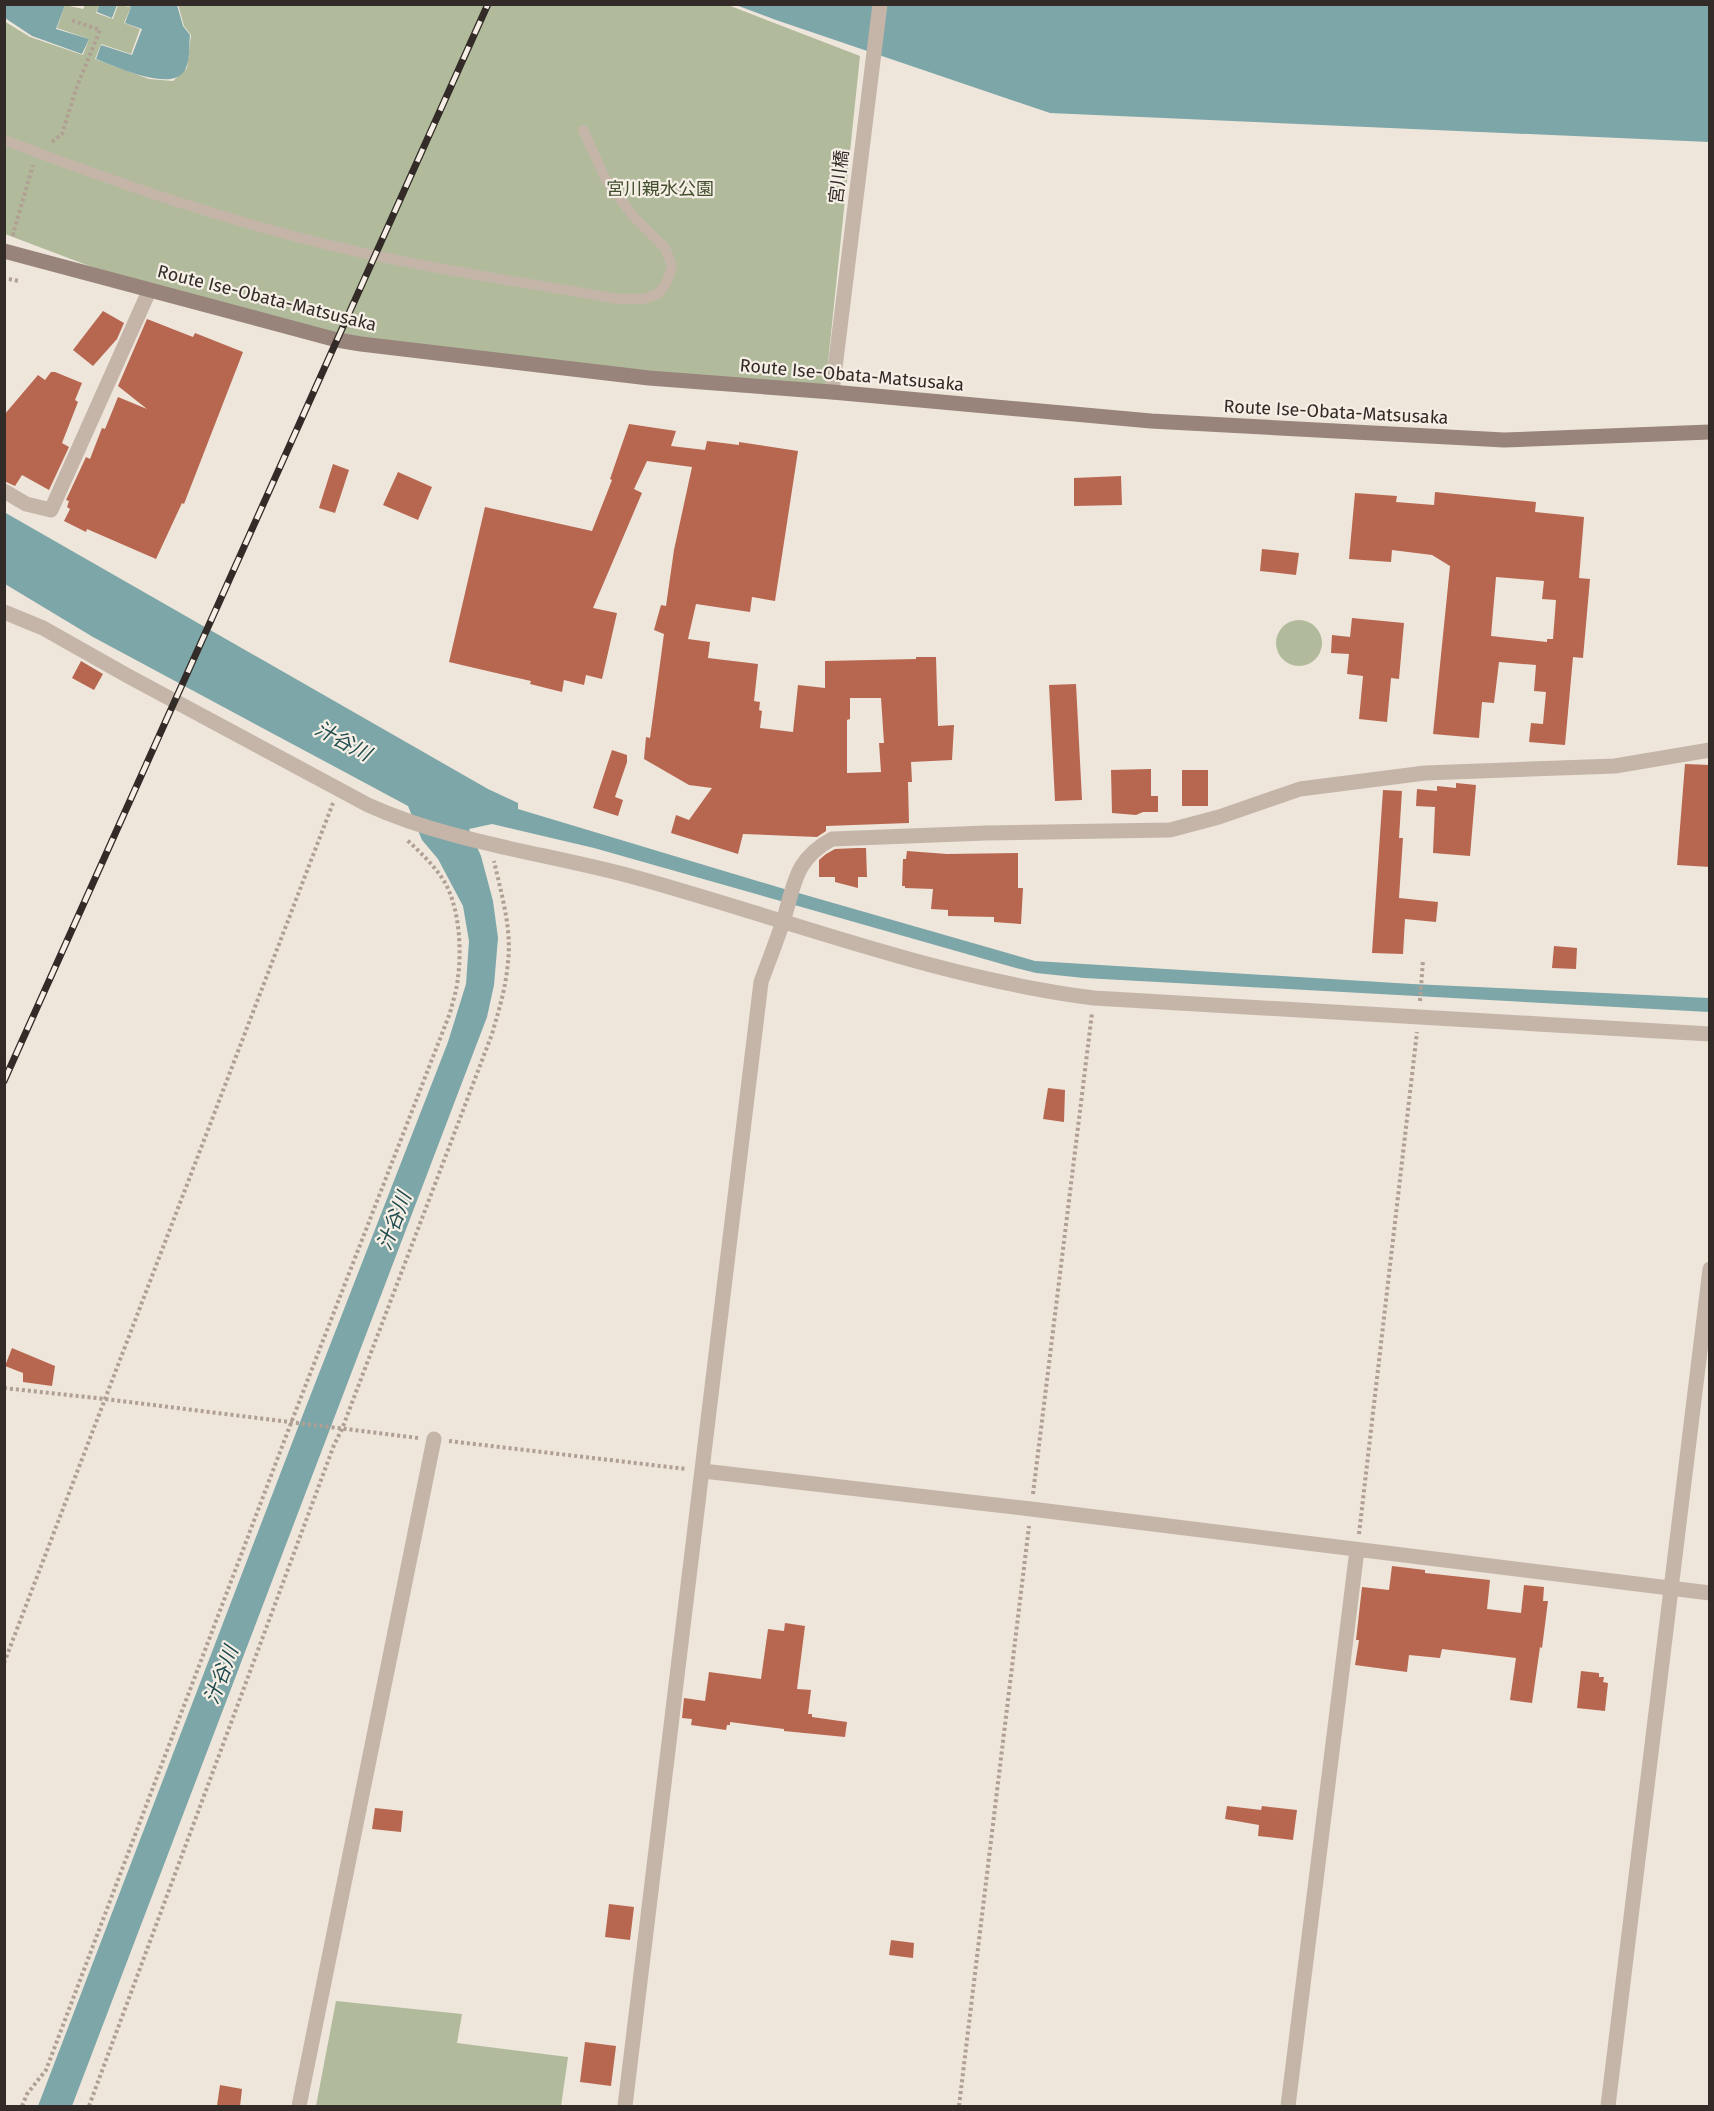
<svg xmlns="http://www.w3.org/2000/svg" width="1714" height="2111" font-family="'Fira Sans','Noto Sans JP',sans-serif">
	<rect width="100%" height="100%" fill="#eee5db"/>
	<path fill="#b1bb9c" d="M 178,4 L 728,5 L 860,56 L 825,391 L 337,340 L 150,289 L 5,234 L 4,21 L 30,37 L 83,55 L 89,39 L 57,28 L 65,5 L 83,9 L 85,5 L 99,5 L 96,13 L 113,19 L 118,5 L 131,7 L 124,23 L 140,29 L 131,54 L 101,44 L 95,59 L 149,79 L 173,81 L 187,68 L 191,35 L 184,26 Z
		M1276 643a23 23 0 1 1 46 0a23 23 0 1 1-46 0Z
		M 336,2001 L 462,2014 L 457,2043 L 568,2057 L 561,2106 L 316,2106 Z"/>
	<path fill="#7da6a8" d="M 25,5 L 65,5 L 56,29 L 89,39 L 82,54 L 32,36 L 5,18 L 5,5 L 22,6 Z
		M 99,5 L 117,5 L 112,18 L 97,12 Z
		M 126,5 L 177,5 L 183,26 L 190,35 C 189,44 190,59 186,68 C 175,95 115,66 96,59 L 101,45 L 132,55 L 142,29 L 125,23 L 131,7 Z
		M 736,5 L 1709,5 L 1709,142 L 1050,113 L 776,20 Z
		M 4,512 L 488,789 L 518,803 L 518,809 L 781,888 L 1035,961 L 1412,984 L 1709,998 L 1709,1012 L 1084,978 L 1036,973 L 1016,968 L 594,848 L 492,824 L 469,829 L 481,856 L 493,901 L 498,938 L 494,985 L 487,1017 L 72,2106 L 38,2106 L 302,1417 L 448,1042 L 466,984 L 469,941 L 463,906 L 438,859 L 422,840 L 408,806 L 93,637 L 5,584 Z"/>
	<path fill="#b7674f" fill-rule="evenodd" d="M 103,311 L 124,323 L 117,339 L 93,366 L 73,350 Z
		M 147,319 L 193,337 L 195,333 L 243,352 L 184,504 L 182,503 L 156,559 L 87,529 L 86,532 L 64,521 L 70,509 L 67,507 L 69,501 L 66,500 L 86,457 L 90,459 L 102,428 L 105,429 L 118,397 L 147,409 L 118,386 Z
		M 51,372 L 55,372 L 82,383 L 75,400 L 78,402 L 62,443 L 69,447 L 49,490 L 22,475 L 15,486 L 4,481 L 4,415 L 38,375 L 45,380 Z
		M 629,424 L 676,431 L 671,446 L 705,450 L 707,441 L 739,445 L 739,442 L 798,451 L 775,601 L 752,597 L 750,612 L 696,604 L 688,639 L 710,642 L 708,658 L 758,664 L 754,701 L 760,702 L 759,710 L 762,711 L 760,728 L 793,732 L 798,685 L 825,688 L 825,661 L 916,659 L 916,657 L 936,657 L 938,726 L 954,725 L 952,760 L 911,762 L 912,782 L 908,782 L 909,823 L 826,826 L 826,831 L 817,837 L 743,834 L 738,854 L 671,833 L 676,815 L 689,820 L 712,788 L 689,785 L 644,759 L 646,737 L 650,738 L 664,634 L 654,630 L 661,605 L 666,606 L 674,550 L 692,467 L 647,461 L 634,489 L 642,493 L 593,608 L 617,613 L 602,679 L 586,675 L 584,685 L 564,680 L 562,692 L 530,684 L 531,681 L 449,662 L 485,507 L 592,531 L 612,480 L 610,479 ZM 850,698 L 881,698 L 884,743 L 879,743 L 881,772 L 847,773 L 847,720 L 850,719 Z
		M 333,464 L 349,470 L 335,513 L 319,508 Z
		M 398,472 L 432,487 L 418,520 L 383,505 Z
		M 1121,476 L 1122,505 L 1074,506 L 1074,478 Z
		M 1435,492 L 1536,502 L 1535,512 L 1584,517 L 1579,578 L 1590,579 L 1583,658 L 1573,657 L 1565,745 L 1529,742 L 1531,723 L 1543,724 L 1546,692 L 1534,691 L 1536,665 L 1499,662 L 1494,703 L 1482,702 L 1479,738 L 1433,734 L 1450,566 L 1432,555 L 1392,550 L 1391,562 L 1349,559 L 1355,493 L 1397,496 L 1396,502 L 1434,505 ZM 1496,577 L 1544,581 L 1542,599 L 1556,600 L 1553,639 L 1547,639 L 1547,642 L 1491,636 Z
		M 1262,549 L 1299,553 L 1296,575 L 1260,571 Z
		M 1352,618 L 1404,623 L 1399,679 L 1391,678 L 1387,722 L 1359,719 L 1363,676 L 1347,674 L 1349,654 L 1331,653 L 1332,635 L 1350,637 Z
		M 81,661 L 103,674 L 94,690 L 72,678 Z
		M 1076,684 L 1082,800 L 1055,801 L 1049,685 Z
		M 612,750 L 627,755 L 627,762 L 615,797 L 623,800 L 618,816 L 593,808 Z
		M 1685,764 L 1710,765 L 1710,867 L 1677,865 Z
		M 1151,769 L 1151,796 L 1158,796 L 1158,812 L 1143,812 L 1136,815 L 1112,813 L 1111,770 Z
		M 1182,770 L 1208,770 L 1208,806 L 1182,806 Z
		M 1456,783 L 1476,785 L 1470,856 L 1433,853 L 1435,807 L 1416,806 L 1417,789 L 1437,791 L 1437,786 L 1456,788 Z
		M 1383,790 L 1402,791 L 1399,838 L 1403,838 L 1399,898 L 1438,902 L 1436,922 L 1405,919 L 1403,954 L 1372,953 Z
		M 857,848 L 866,848 L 867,877 L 858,877 L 858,888 L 835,882 L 835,877 L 819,877 L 819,860 L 826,854 L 835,849 Z
		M 907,851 L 947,854 L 1018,853 L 1018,888 L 1023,888 L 1021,924 L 994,922 L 994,917 L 948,916 L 948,910 L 931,909 L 933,889 L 905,888 L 905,886 L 902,886 L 903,859 L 906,859 Z
		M 1554,946 L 1577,948 L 1576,969 L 1552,968 Z
		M 1048,1088 L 1065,1090 L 1064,1122 L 1043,1119 Z
		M 12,1348 L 55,1366 L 52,1386 L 23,1382 L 23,1373 L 5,1366 Z
		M 1392,1566 L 1425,1570 L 1425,1573 L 1490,1580 L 1487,1609 L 1521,1613 L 1524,1585 L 1544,1587 L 1543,1601 L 1548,1601 L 1542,1648 L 1540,1647 L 1532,1703 L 1510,1700 L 1516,1658 L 1442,1649 L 1440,1658 L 1409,1655 L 1407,1672 L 1355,1665 L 1359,1640 L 1356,1640 L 1362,1587 L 1389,1590 Z
		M 785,1623 L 805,1626 L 797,1689 L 811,1690 L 808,1714 L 812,1714 L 812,1717 L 847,1722 L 845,1737 L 784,1731 L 784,1729 L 730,1722 L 730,1725 L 727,1725 L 726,1730 L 691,1725 L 692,1719 L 682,1718 L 684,1698 L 705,1701 L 709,1672 L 761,1679 L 768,1629 L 784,1631 Z
		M 1581,1671 L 1599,1673 L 1599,1677 L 1604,1677 L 1603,1682 L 1608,1683 L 1605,1711 L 1577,1708 Z
		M 1227,1806 L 1261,1810 L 1262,1806 L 1297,1810 L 1293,1840 L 1258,1836 L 1259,1825 L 1225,1819 Z
		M 375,1808 L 403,1811 L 401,1832 L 372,1829 Z
		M 609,1904 L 634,1907 L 630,1940 L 605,1937 Z
		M 891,1940 L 914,1943 L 913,1958 L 889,1955 Z
		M 585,2042 L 616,2046 L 611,2086 L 580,2082 Z
		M 220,2085 L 242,2089 L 240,2106 L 217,2106 Z"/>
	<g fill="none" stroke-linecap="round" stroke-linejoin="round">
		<path stroke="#b09f93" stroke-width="4" stroke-dasharray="3 3" stroke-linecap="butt" d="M 52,142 L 62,134 L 76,89 L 100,30 L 71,20
			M 15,234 L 13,234 L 33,165
			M 9,279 L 19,281
			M 1420,1001 L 1423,960
			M 4,1388 L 105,1399 L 418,1438
			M 449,1441 L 686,1469
			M 1033,1494 L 1092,1013
			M 1359,1534 L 1417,1032
			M 4,1663 L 333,803
			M 22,2106 L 27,2094 L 46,2070 L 291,1423 L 450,1013 C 453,1001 457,989 458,977 C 462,948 459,906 444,881 C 434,865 420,852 406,839
			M 89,2106 L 334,1445 L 342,1429 L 492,1034 C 499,1010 506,987 508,962 C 512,928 501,893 494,861
			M 959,2106 L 1029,1526"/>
		<path stroke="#c5b5a8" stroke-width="10" d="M 4,140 C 119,184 235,224 354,251 C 441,271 530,283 618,299 L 643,299 L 658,294 L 667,282 L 672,266 L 665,248 L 633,216 L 605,178 L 583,130"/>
		<path stroke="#c5b5a8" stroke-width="15" d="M 832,392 L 880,4
			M 4,491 L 26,504 L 51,510 L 150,289
			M 4,612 L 43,628 L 128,676 L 368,805 C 452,843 546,853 634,877 C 787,919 936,978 1094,998 L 1710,1034
			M 703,1471 L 1031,1509 L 1710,1593
			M 299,2106 L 434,1439
			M 625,2106 L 761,982 C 769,960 778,938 785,915 C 795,880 797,858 832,839 L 986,833 L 1170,830 L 1219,817 L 1300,789 L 1425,773 L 1615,766 L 1710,750
			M 1288,2106 L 1357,1550
			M 1608,2106 L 1710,1269"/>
		<path stroke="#98847a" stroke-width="15" d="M 4,251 L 337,340 L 361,344 L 649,378 L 832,392 L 1151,421 L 1504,440 L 1710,432"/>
		<defs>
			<path id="rail" d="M 4,1081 L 488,4"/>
		</defs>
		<use href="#rail" stroke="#322b27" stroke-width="7"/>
		<use href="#rail" stroke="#f6efe6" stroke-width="4.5" stroke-dasharray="14" stroke-linecap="butt"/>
	</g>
	<g text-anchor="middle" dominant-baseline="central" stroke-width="4.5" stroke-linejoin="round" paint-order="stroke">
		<g font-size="18" fill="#322b27" stroke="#f6efe6">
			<text transform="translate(839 177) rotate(-83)">宮川橋</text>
			<text transform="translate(267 298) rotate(14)">Route Ise-Obata-Matsusaka</text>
			<text transform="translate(852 375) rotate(5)">Route Ise-Obata-Matsusaka</text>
			<text transform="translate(1336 412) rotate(3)">Route Ise-Obata-Matsusaka</text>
		</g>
		<g font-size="18" fill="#424e2e" stroke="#f6efe6">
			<text x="660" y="189">宮川親水公園</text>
		</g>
		<g font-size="20" font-style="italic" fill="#224c4f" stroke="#f6efe6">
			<text transform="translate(343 741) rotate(28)">汁谷川</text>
			<text transform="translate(394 1221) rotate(-69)">汁谷川</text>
			<text transform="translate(221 1675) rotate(-69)">汁谷川</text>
		</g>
	</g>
	<rect width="1714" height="2111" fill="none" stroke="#322b27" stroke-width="12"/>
</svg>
